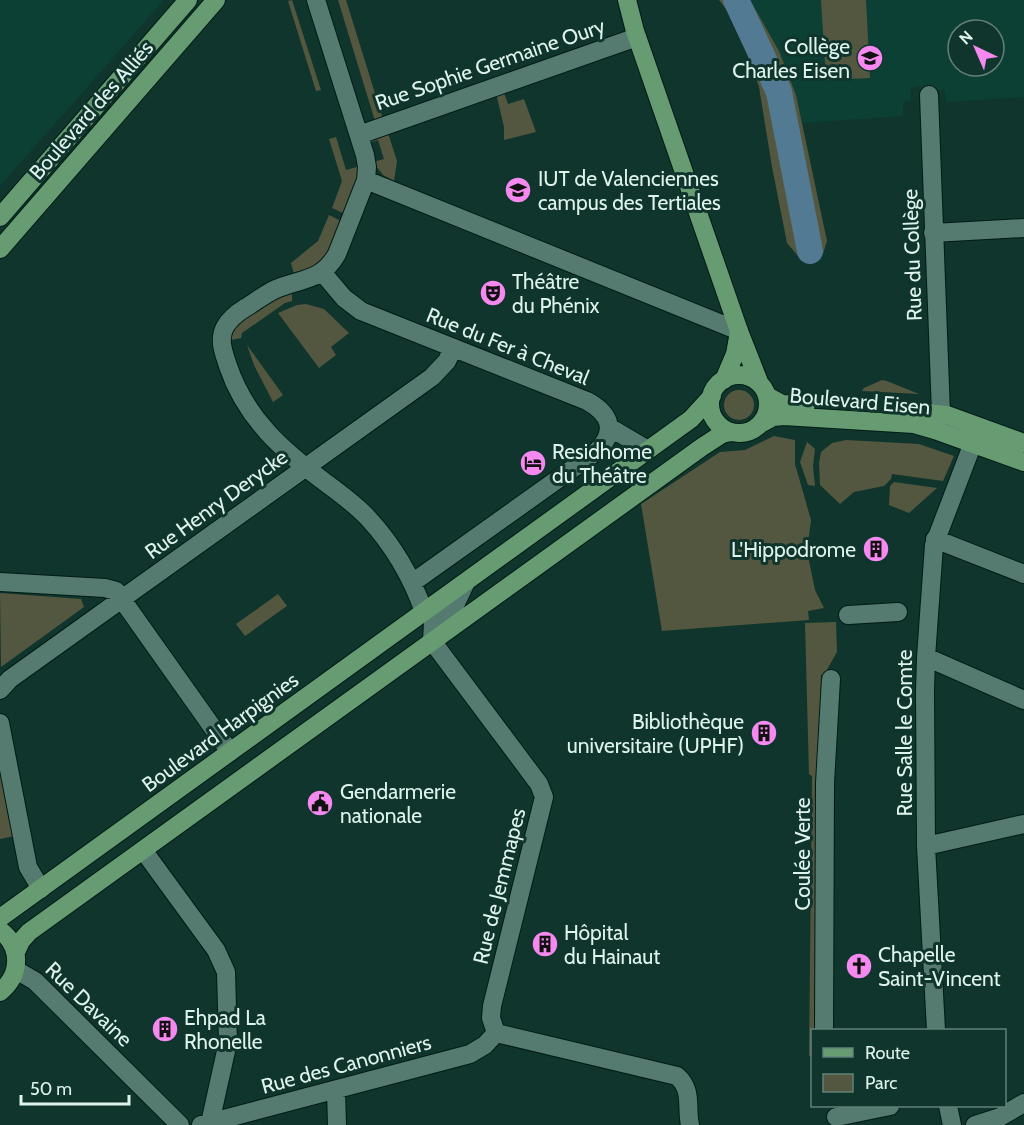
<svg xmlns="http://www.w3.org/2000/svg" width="1024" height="1125" font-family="Cabin,sans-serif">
	<rect width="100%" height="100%" fill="#0f352d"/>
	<path fill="#0d4035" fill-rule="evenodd" d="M 0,0 L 164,0 L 0,186 Z
		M 750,0 L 1024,0 L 1024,97 L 946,102 L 945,90 L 921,90 L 920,86 L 910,88 L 911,101 L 903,102 L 903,116 L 802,123 L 796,95 L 779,51 ZM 958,30 L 994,30 L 994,66 L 958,66 Z"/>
	<path fill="#54573f" d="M 292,0 L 321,90 L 316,91 L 288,1 Z
		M 338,0 L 346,0 L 383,119 L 375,121 Z
		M 719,0 L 750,0 L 779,51 L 796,95 L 827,241 L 823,254 L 798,256 L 787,243 L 772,167 L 759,87 L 735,20 Z
		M 821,0 L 866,0 L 870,78 L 826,80 Z
		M 503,90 L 508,104 L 524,99 L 536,132 L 504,140 L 504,127 L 496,93 Z
		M 387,130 L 397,161 L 394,181 L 383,175 L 373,162 L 384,159 L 378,140 L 368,143 L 371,138 Z
		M 336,137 L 346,170 L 360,166 L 358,178 L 345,214 L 332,208 L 342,181 L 329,139 Z
		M 329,215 L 341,221 L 327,256 L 318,265 L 294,274 L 291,263 L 318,241 Z
		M 292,292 L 292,301 L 285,303 L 242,333 L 241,338 L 231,340 L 232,330 L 238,323 L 278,296 Z
		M 306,304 L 324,309 L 349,333 L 331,347 L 336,355 L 319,368 L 278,313 L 297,305 Z
		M 247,345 L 283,395 L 273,402 L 254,365 Z
		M 882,380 L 887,381 L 919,394 L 862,391 L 864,388 Z
		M724 405a15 15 0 1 1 30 0a15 15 0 1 1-30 0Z
		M 774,436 L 795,440 L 795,464 L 811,520 L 807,551 L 815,590 L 824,608 L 808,611 L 809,620 L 662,631 L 641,504 L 720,452 L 745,450 Z
		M 846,440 L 919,444 L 954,456 L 943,481 L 892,474 L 891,479 L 884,486 L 854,492 L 840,504 L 820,485 L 819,463 L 821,452 L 832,443 Z
		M 807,442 L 815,449 L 813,466 L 815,486 L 808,485 L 800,462 Z
		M 894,482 L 937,488 L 909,513 L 889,505 L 890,486 Z
		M 0,593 L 81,599 L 84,607 L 1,667 Z
		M 278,594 L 287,606 L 245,636 L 236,624 Z
		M 836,622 L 837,652 L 824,675 L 821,675 L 816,1030 L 812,1030 L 812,1056 L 809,1056 L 812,776 L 809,774 L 805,623 Z
		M 0,752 L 14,836 L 0,839 Z"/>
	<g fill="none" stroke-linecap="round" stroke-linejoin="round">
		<path stroke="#537a93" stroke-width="26" d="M 736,0 L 779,92 L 810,251"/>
		<defs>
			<path id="minor" d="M 316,0 L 365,155 L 367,167 L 366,180 L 337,254 C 321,282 301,278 276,289 C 265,294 255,302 245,308 C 237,313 230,318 225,327 C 218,340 224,353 228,366 C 246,419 283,451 326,483 C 341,494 356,505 368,518 C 393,545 412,578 424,612
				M 929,95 L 941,413
				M 359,135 L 637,37
				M 366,180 L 739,331
				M 933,233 L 1024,228
				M 322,272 L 344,298 L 361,311 L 587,401 C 611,414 617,432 596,452 L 412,583
				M 609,427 L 648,450
				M 935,539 L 1024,574
				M 0,582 L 105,588 L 116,591 L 230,752
				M 466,582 L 455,605 L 433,622 L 432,641 L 539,784 L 544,797 L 492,1006 L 491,1018 L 496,1033
				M 848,615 L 898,612
				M 926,657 L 1024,700
				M 0,690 L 10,679 L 432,377 L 447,361 L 453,348
				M 0,723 L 28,867 L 41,889
				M 926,846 L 1024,824
				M 143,850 L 216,950 L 226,972 L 228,1042 L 210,1123
				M 16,970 L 35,981 L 180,1125
				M 824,1030 L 825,783 L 831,679
				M 936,1030 L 926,846 L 925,691 L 926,657 L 934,545 L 973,443
				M 496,1033 L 677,1076 C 693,1090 686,1107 690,1125
				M 336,1090 L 337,1125
				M 948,1106 L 952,1125
				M 836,1117 L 890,1106
				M 201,1125 L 470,1054 L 485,1045 L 496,1033
				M 975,1125 L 1000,1117 L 1024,1103"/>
			<path id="major" d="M 627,0 L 635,31 L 739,331 L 759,382
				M 0,217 L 188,0
				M 0,249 L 216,0
				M710 404a29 29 0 1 1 58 0a29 29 0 1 1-58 0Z
				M 724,380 L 735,354 L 739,332
				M 767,396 L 782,404 L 806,405
				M 893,410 L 947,415 L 1024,443
				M 760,424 L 773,417 L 784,416 L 914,424 L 935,430 L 1024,462
				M 0,918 L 691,419 L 712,396
				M 0,930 C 22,947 21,975 0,992
				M 16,952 L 21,941 L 29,932 L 702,447 L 722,434 L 730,432"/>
		</defs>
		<use href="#minor" stroke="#011b15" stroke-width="20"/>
		<use href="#major" stroke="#011b15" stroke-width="20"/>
		<use href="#minor" stroke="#557a70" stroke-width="18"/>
		<use href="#major" stroke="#679c73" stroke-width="18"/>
	</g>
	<defs>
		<symbol id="school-disc" viewBox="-11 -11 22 22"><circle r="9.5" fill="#f589ef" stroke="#0f352d"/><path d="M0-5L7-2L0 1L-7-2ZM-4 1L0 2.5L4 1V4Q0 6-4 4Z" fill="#111"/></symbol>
		<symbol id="university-disc" viewBox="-11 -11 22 22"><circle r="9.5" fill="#f589ef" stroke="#0f352d"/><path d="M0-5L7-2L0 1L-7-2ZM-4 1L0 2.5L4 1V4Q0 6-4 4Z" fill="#111"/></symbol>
		<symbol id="theatre-disc" viewBox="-11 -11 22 22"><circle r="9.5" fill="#f589ef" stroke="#0f352d"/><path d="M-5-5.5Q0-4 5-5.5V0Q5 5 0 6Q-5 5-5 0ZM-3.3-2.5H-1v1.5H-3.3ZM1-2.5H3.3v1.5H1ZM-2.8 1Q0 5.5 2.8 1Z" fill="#111"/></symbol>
		<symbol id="hotel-disc" viewBox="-11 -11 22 22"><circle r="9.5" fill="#f589ef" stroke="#0f352d"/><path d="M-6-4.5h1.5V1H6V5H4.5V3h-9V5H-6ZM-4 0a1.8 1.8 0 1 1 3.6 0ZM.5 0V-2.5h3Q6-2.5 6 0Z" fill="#111"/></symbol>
		<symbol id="building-disc" viewBox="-11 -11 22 22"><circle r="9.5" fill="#f589ef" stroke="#0f352d"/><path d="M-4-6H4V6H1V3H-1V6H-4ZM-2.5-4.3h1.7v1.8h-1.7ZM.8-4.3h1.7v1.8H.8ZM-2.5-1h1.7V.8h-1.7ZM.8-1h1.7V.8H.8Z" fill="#111"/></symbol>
		<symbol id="civic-disc" viewBox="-11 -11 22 22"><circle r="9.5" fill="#f589ef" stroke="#0f352d"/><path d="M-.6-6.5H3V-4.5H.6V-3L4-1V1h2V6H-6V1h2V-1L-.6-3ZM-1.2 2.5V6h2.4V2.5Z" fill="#111"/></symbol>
		<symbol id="church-disc" viewBox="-11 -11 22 22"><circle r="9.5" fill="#f589ef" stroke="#0f352d"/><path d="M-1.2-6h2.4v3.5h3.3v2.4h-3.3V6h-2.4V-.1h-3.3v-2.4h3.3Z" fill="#111"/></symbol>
	</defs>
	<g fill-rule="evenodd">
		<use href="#school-disc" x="855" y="43" width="30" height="30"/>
		<use href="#university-disc" x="503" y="175" width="30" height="30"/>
		<use href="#theatre-disc" x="478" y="278" width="30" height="30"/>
		<use href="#hotel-disc" x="518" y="448" width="30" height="30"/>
		<use href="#building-disc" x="861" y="534" width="30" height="30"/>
		<use href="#building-disc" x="749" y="718" width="30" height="30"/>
		<use href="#civic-disc" x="305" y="788" width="30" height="30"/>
		<use href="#building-disc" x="530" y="929" width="30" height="30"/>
		<use href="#church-disc" x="844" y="951" width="30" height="30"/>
		<use href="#building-disc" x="150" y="1014" width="30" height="30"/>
	</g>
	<g text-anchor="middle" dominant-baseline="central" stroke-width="6" stroke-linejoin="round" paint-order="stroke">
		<g font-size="21" fill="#dff3ed" stroke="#0f352d" text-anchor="start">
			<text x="850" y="46" text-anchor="end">Collège<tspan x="850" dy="24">Charles Eisen</tspan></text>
			<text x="538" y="178">IUT de Valenciennes<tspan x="538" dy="24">campus des Tertiales</tspan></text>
			<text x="512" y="281">Théâtre<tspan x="512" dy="24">du Phénix</tspan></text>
			<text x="552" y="451">Residhome<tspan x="552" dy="24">du Théâtre</tspan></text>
			<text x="856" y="549" text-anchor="end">L'Hippodrome</text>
			<text x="744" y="721" text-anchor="end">Bibliothèque<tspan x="744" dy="24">universitaire (UPHF)</tspan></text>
			<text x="340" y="791">Gendarmerie<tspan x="340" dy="24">nationale</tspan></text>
			<text x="564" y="932">Hôpital<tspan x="564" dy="24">du Hainaut</tspan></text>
			<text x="878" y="954">Chapelle<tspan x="878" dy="24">Saint-Vincent</tspan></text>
			<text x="184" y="1017">Ehpad La<tspan x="184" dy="24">Rhonelle</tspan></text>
		</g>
		<g font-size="21" fill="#dff3ed" stroke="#0f352d">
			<text transform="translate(490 64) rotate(-19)">Rue Sophie Germaine Oury</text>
			<text transform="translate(91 110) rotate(-49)">Boulevard des Alliés</text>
			<text transform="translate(912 255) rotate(-92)">Rue du Collège</text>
			<text transform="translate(508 346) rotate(22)">Rue du Fer à Cheval</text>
			<text transform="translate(860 401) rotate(5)">Boulevard Eisen</text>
			<text transform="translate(216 504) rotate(-36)">Rue Henry Derycke</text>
			<text transform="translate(220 732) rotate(-36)">Boulevard Harpignies</text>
			<text transform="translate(904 733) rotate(-90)">Rue Salle le Comte</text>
			<text transform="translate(802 854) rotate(-90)">Coulée Verte</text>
			<text transform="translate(499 886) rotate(-76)">Rue de Jemmapes</text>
			<text transform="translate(89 1004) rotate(44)">Rue Davaine</text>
			<text transform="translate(346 1064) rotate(-15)">Rue des Canonniers</text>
		</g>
	</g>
	<rect x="811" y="1029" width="195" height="78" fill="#0f352d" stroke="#62817a" stroke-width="1.5"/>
	<rect x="823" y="1048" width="30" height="9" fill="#679c73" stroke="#62817a" stroke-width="1.5"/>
	<text x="865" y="1059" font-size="18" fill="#dff3ed">Route</text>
	<rect x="823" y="1074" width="30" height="18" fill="#54573f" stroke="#62817a" stroke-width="1.5"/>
	<text x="865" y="1089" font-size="18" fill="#dff3ed">Parc</text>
	<g transform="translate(976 48) rotate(316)"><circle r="28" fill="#0f352d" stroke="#62817a" stroke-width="1.5"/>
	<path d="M0-4.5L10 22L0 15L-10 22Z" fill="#f589ef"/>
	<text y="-9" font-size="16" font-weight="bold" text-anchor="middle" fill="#dff3ed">N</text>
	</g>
	<path d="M21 1095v9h108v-9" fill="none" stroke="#dff3ed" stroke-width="3"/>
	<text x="30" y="1095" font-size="18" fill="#dff3ed" stroke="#0f352d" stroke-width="4.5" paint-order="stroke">50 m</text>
</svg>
